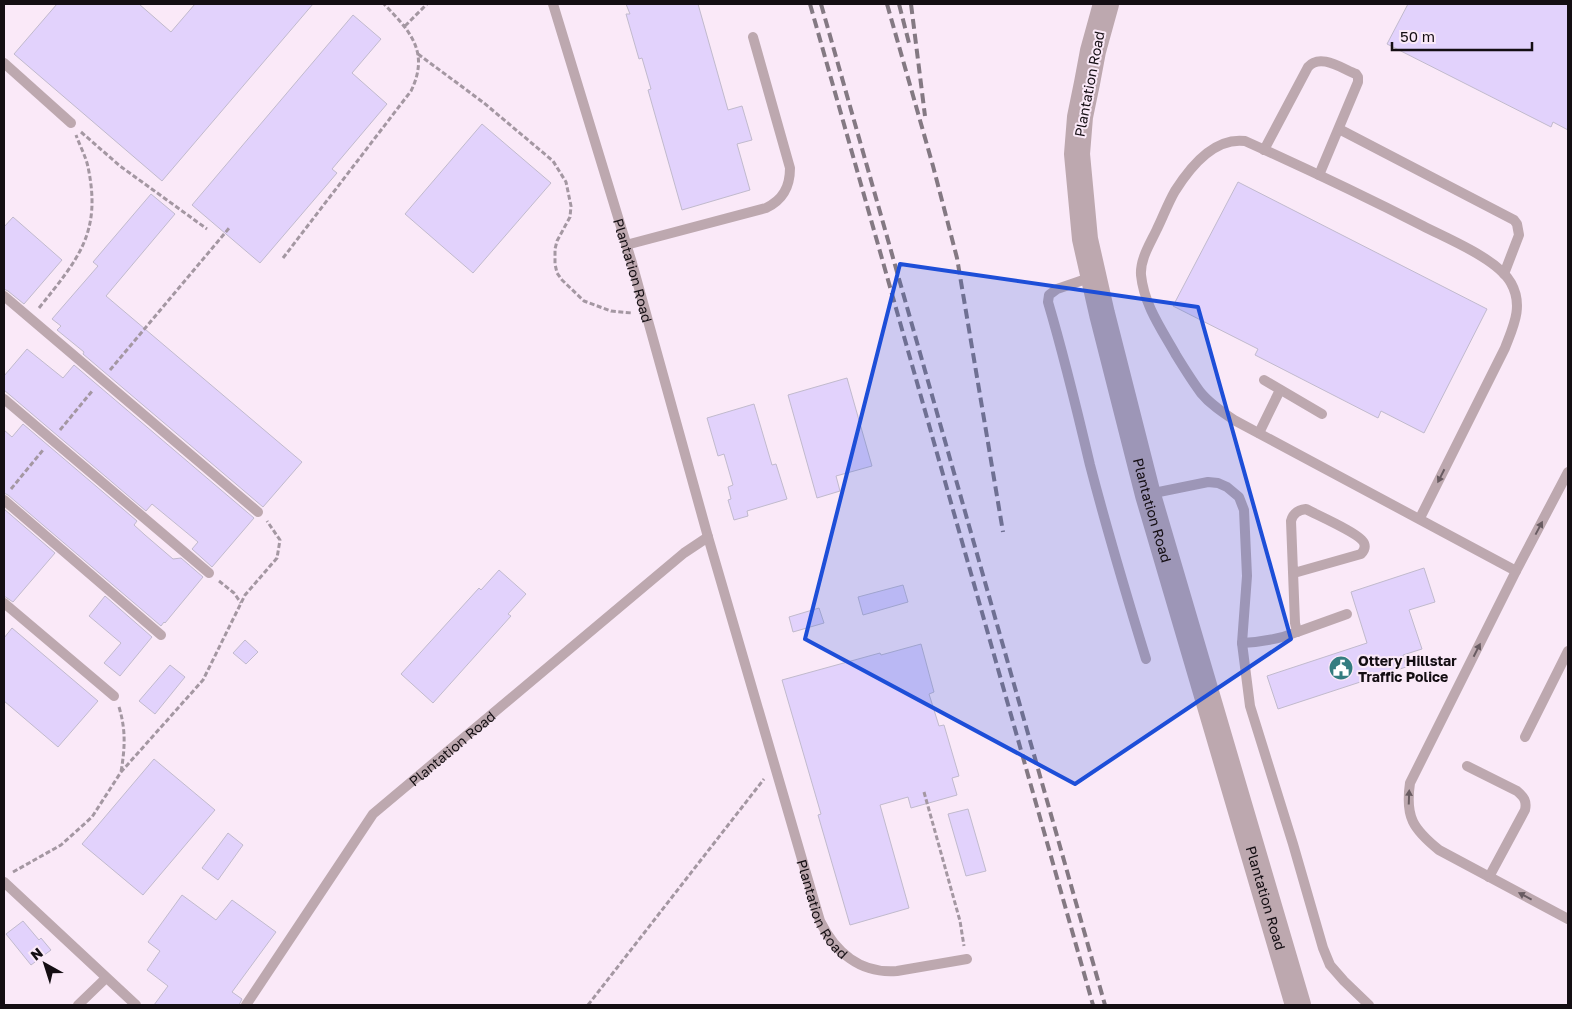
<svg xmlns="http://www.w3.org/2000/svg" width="1572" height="1009" font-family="'Golos Text',sans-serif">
	<rect width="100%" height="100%" fill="#fae9f8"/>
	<path fill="#e2d2fc" stroke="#c1bacd" d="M 57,4 L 139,4 L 171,32 L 195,4 L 313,4 L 162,181 L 14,54 Z
		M 626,4 L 698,4 L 728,110 L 742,106 L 752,140 L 737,144 L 750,190 L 682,210 L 648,90 L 651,89 L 642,58 L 639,59 L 626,14 L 630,14 Z
		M 1408,4 L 1568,4 L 1568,130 L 1553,122 L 1551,127 L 1387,44 Z
		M 353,15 L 381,39 L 352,73 L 387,104 L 332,169 L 337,173 L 260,263 L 192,205 Z
		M 482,124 L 551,183 L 473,273 L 405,214 Z
		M 1238,182 L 1487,309 L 1424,433 L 1381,411 L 1378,418 L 1255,355 L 1258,349 L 1173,306 Z
		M 151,194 L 175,214 L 106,296 L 302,462 L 263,507 L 83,354 L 84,352 L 57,330 L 61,326 L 52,319 L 98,266 L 93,262 Z
		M 13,217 L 62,260 L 24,304 L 8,291 L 4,289 L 4,227 Z
		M 27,349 L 63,378 L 74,365 L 254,518 L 212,567 L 192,549 L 198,542 L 152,504 L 146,511 L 4,390 L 4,376 Z
		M 847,378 L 872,466 L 836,476 L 840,491 L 817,498 L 788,395 Z
		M 754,404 L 772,465 L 776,464 L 787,499 L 747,511 L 748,516 L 734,520 L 728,500 L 731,499 L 728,487 L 733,485 L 724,454 L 718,456 L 707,418 Z
		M 23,424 L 137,521 L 134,525 L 145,535 L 173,559 L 181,558 L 203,577 L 165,623 L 164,622 L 161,626 L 8,495 L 4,493 L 4,430 L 12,437 Z
		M 4,509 L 55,553 L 13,602 L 4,596 Z
		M 1424,568 L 1435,602 L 1409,610 L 1422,649 L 1403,655 L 1406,667 L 1278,709 L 1267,676 L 1367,643 L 1351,592 Z
		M 499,570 L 526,594 L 508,614 L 511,616 L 433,703 L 401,674 L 479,588 L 481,590 Z
		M 903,585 L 908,602 L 863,615 L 858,597 Z
		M 105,596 L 152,637 L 120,676 L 104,663 L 121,643 L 89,616 Z
		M 819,608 L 824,623 L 793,632 L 789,617 Z
		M 12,628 L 98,701 L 58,747 L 4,701 L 4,638 Z
		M 245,640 L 258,652 L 246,664 L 233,653 Z
		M 921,644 L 934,692 L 929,694 L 939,726 L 944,725 L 959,776 L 952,778 L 957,795 L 911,808 L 908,797 L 880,805 L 909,908 L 850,925 L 818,815 L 821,814 L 782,680 L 880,653 L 881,655 Z
		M 170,665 L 185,677 L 155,714 L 139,701 Z
		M 154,759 L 215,810 L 143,895 L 82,844 Z
		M 968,809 L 986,871 L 966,876 L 948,814 Z
		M 228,833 L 243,845 L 218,880 L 202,868 Z
		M 182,895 L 216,920 L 232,900 L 276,932 L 232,992 L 242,999 L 239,1005 L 154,1005 L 168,986 L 147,970 L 160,951 L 148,942 Z
		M 23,921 L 39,940 L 41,938 L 51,950 L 31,965 L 6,934 Z"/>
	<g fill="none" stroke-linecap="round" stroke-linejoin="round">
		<path stroke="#a497a2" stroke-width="3" stroke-dasharray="5 2.5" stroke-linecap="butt" d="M 405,26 L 427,4
			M 418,54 L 484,103 L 553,161 L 566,182 L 571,206 L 570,217 L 557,241 L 555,249 L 555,264 L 557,273 L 562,280 L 584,301 L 611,311 L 632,313
			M 81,132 L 120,166 L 207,229
			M 283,258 L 411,91 C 430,52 410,31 384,4
			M 39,308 C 78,259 102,233 88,167 C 86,157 80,146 76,135
			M 110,370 L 230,227
			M 60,430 L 93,390
			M 11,489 L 43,450
			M 219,581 L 234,593 L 241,603
			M 119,707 C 126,730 125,748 121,772
			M 924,792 L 960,921 L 964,946
			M 13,872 L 61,845 L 92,817 L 121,772 L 203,680 L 245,595 L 277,558 L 280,540 L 267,521
			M 588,1005 L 764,779"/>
		<g stroke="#bda8af" stroke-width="10">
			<path id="s1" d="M 553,4 L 632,263 L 708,537 L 820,921 C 835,952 860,974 897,971 L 967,959"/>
			<path d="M 4,63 L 71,123"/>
			<path d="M 1339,129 L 1514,220 L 1517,224 L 1519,235 L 1504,274"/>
			<path d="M 1264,150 L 1308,67 C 1320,53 1341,68 1356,74 L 1358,77 L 1358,82 L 1319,175"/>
			<path d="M 626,245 L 766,208 C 783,200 790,187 790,168 L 753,37"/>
			<path d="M 1092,277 L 1057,289 L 1049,295 L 1048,302 C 1064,356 1077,410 1090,465 C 1107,530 1126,594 1146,659"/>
			<path d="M 4,296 L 258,512"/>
			<path d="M 1264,380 L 1322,414"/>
			<path d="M 4,399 L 209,573"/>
			<path d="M 1259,433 L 1280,390"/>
			<path d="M 1568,472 L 1516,571 L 1410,783 C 1405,817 1413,829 1439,850 L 1568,919"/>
			<path d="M 1149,494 L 1208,482 L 1218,483 L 1227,487 L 1239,497 L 1244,510 L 1247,576 L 1242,643 L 1250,706 L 1293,844 L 1323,948 L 1330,965 L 1344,981 L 1369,1005"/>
			<path d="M 4,500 L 161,635"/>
			<path d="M 1420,518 L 1505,348 C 1513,327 1524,306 1511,283 C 1498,259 1448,239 1423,226 C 1364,196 1305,168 1245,141 C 1214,137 1190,167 1175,191 C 1168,203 1163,217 1157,229 C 1150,244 1140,259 1141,275 C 1144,305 1162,330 1176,355 C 1184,368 1192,381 1201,393 C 1210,404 1222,412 1234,420 L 1516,571"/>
			<path d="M 4,603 L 114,696"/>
			<path d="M 1297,632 L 1347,614"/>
			<path d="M 1242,643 C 1261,642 1280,639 1297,632 L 1295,623 L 1291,521 C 1293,513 1298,510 1306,509 C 1317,515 1361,534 1364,543 C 1366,548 1364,551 1361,554 L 1294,573"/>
			<path d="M 1525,737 L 1568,651"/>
			<path d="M 1467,766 L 1517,791 C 1524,797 1527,801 1525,810 L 1489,877"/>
			<path d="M 4,882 L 136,1005"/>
			<path d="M 78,1005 L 106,978"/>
			<path id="s2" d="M 246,1005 L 373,814 L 684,553 L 708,537"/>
		</g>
		<path stroke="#bda8af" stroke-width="26" id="s3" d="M 1106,4 L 1093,51 L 1087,83 L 1080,117 L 1077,154 L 1085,239 L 1102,314 L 1148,495 L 1298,1005"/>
		<path stroke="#847983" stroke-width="4" stroke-dasharray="10 5" stroke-linecap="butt" d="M 810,4 L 1093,1005
			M 821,4 L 1105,1005
			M 887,4 L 933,166 L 957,258 L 1003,532
			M 899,4 L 910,47
			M 911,4 L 925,116"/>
	</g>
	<defs><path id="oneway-solid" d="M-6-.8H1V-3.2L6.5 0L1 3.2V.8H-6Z" transform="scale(1.25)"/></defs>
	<g fill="#685b61">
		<use href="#oneway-solid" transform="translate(1441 476) rotate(117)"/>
		<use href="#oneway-solid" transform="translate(1539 528) rotate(-62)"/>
		<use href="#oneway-solid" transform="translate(1477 650) rotate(-63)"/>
		<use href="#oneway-solid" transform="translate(1409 797) rotate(-88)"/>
		<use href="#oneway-solid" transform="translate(1525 896) rotate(-152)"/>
	</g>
	<path fill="#1d4ed8" fill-opacity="0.2" stroke="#1d4ed8" stroke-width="4" stroke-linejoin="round" d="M 900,264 L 1198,307 L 1291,639 L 1075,784 L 805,639 Z"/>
	<defs>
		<symbol id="civic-disc" viewBox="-11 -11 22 22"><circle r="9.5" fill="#347d80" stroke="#fae9f8"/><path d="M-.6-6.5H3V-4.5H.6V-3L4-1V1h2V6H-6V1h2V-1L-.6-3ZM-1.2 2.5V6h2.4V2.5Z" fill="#fff"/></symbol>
	</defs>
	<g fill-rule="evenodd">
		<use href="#civic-disc" x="1327" y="654" width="28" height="28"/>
	</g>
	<g text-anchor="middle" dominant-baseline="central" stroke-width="4" stroke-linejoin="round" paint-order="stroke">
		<g font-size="14" fill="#140e13" stroke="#fae9f8">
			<text transform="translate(1089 84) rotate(-79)">Plantation Road</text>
			<text stroke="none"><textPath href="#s1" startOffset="278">Plantation Road</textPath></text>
			<text stroke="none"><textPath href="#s3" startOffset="518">Plantation Road</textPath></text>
			<text stroke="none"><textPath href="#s2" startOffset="332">Plantation Road</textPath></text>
			<text stroke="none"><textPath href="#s3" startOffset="922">Plantation Road</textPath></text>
			<text stroke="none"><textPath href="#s1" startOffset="945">Plantation Road</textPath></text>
		</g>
		<g font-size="14" font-weight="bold" fill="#140e13" stroke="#fae9f8" text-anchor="start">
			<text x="1358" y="660">Ottery Hillstar<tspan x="1358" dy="16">Traffic Police</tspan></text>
		</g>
	</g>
	<rect width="1572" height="1009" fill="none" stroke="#140e13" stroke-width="10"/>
	<g transform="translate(45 964) rotate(321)" stroke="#fae9f8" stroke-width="4" paint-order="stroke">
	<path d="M0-4L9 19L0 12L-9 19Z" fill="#140e13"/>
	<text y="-8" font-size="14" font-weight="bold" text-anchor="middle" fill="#140e13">N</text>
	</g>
	<path d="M1392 42v8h140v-8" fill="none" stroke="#140e13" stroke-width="2.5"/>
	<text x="1400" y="42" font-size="15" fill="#140e13" stroke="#fae9f8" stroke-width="4" paint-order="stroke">50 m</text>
</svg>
